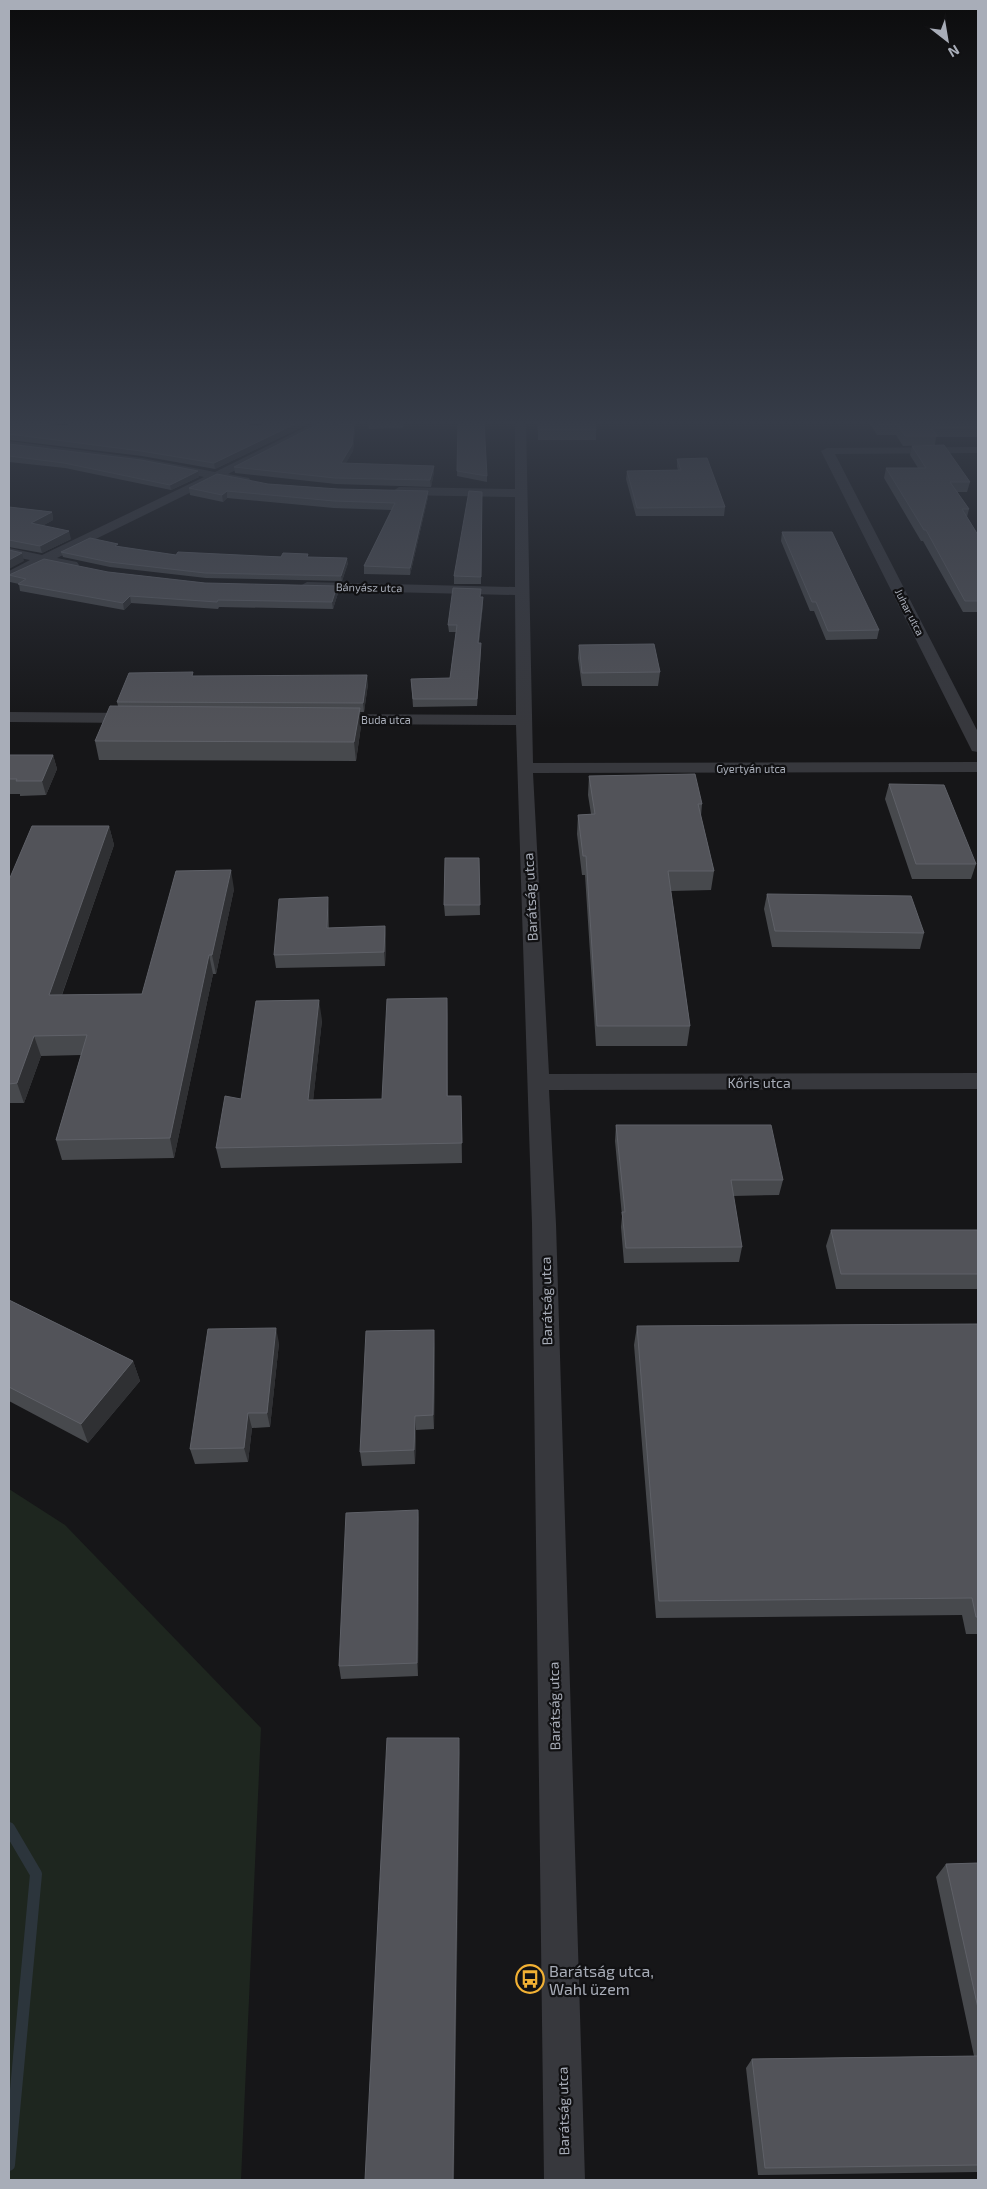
<svg xmlns="http://www.w3.org/2000/svg" width="987" height="2189" font-family="'Exo 2',sans-serif">
	<rect width="100%" height="100%" fill="#161618"/>
	<path fill="#1e261f" d="M 9,1489 L 65,1525 L 261,1728 L 241,2180 L 9,2180 Z"/>
	<g fill="none" stroke-linecap="round" stroke-linejoin="round">
		<path stroke="#2c353c" stroke-width="12" d="M 9,1828 L 36,1874 L 9,2165"/>
		<path fill="#37383d" fill-rule="evenodd" d="M 316,422 L 331,422 L 228,474 L 249,478 L 251,481 L 249,484 L 245,485 L 218,479 L 57,558 L 77,562 L 79,565 L 77,568 L 72,569 L 45,563 L 9,580 L 9,571 L 30,560 L 9,556 L 9,548 L 42,555 L 204,477 L 142,464 L 9,447 L 9,441 L 142,458 L 215,472 Z
			M 515,422 L 526,422 L 533,763 L 978,762 L 978,772 L 533,773 L 549,1074 L 978,1073 L 978,1089 L 549,1090 L 556,1224 L 585,2180 L 544,2180 L 532,1224 L 516,725 L 332,724 L 326,722 L 324,719 L 326,716 L 332,714 L 516,715 L 515,595 L 307,590 L 300,586 L 307,582 L 515,587 L 515,497 L 399,495 L 393,491 L 399,487 L 515,489 Z
			M 978,447 L 978,453 L 835,454 L 978,732 L 978,752 L 972,751 L 970,747 L 821,451 L 827,448 Z
			M 9,712 L 135,713 L 141,715 L 143,718 L 141,721 L 135,723 L 9,722 Z"/>
	</g>
	<path fill="#47494d" d="M 9,422 L 67,426 L 258,427 L 306,425 L 215,469 L 142,456 L 9,440 Z
		M 368,422 L 403,422 L 403,428 L 369,429 Z
		M 458,422 L 487,476 L 487,482 L 457,476 Z
		M 538,422 L 596,430 L 596,440 L 538,440 Z
		M 869,422 L 978,422 L 978,437 L 936,437 L 935,445 L 903,446 L 896,435 L 877,435 Z
		M 355,430 L 353,451 L 345,464 L 434,472 L 431,487 L 336,484 L 235,473 L 234,467 Z
		M 9,444 L 199,477 L 171,490 L 65,468 L 9,462 Z
		M 912,446 L 970,482 L 967,492 L 957,492 L 969,509 L 967,517 L 978,535 L 978,612 L 963,612 L 923,541 L 921,541 L 884,478 L 886,468 L 918,468 L 910,455 Z
		M 677,459 L 725,507 L 724,516 L 636,516 L 626,479 L 627,471 L 678,470 L 677,467 Z
		M 268,484 L 338,489 L 428,491 L 428,497 L 410,575 L 364,574 L 364,566 L 392,510 L 334,508 L 227,498 L 223,502 L 190,495 L 189,488 Z
		M 482,492 L 481,584 L 454,584 L 454,576 Z
		M 9,507 L 52,512 L 53,520 L 42,526 L 71,539 L 42,553 L 9,547 Z
		M 782,532 L 879,630 L 877,639 L 826,640 L 814,611 L 810,611 L 781,541 Z
		M 119,547 L 176,555 L 308,557 L 348,563 L 342,581 L 206,578 L 110,567 L 63,557 L 61,552 Z
		M 108,572 L 205,583 L 338,593 L 333,609 L 219,607 L 218,609 L 131,603 L 124,610 L 20,591 L 19,584 L 10,582 L 9,577 L 9,575 Z
		M 481,597 L 483,604 L 479,643 L 481,650 L 477,706 L 413,707 L 411,679 L 450,678 L 456,632 L 449,632 L 448,625 Z
		M 579,645 L 660,672 L 658,686 L 582,686 L 578,658 Z
		M 193,676 L 368,684 L 364,712 L 360,712 L 361,726 L 356,761 L 99,760 L 95,741 L 118,706 L 117,702 Z
		M 9,755 L 53,755 L 57,769 L 46,795 L 20,796 L 20,794 L 9,794 Z
		M 589,776 L 702,804 L 701,816 L 714,871 L 711,890 L 671,891 L 690,1026 L 687,1046 L 596,1046 L 585,875 L 582,875 L 577,834 L 578,815 L 591,814 L 588,795 Z
		M 889,784 L 976,864 L 971,879 L 912,879 L 885,799 Z
		M 109,826 L 114,845 L 62,995 L 142,994 L 234,889 L 216,974 L 213,974 L 174,1158 L 62,1160 L 56,1140 L 81,1055 L 41,1056 L 24,1103 L 9,1103 L 9,880 Z
		M 479,858 L 480,915 L 445,916 L 444,905 Z
		M 767,894 L 924,933 L 920,949 L 772,947 L 764,909 Z
		M 329,910 L 329,928 L 385,926 L 386,940 L 385,966 L 276,968 L 274,955 Z
		M 447,998 L 448,1096 L 461,1096 L 462,1163 L 221,1168 L 216,1148 L 241,1099 L 322,1020 L 313,1100 L 382,1099 Z
		M 616,1125 L 783,1180 L 779,1195 L 733,1196 L 742,1247 L 739,1262 L 624,1263 L 621,1227 L 622,1216 L 615,1141 Z
		M 831,1230 L 978,1230 L 978,1289 L 836,1289 L 826,1246 Z
		M 9,1300 L 133,1361 L 140,1381 L 88,1443 L 9,1401 Z
		M 978,1324 L 978,1634 L 966,1634 L 962,1615 L 656,1618 L 634,1345 L 637,1326 Z
		M 279,1343 L 270,1427 L 252,1428 L 248,1462 L 195,1464 L 190,1449 Z
		M 435,1345 L 434,1429 L 416,1430 L 415,1464 L 362,1466 L 360,1452 Z
		M 418,1510 L 419,1524 L 418,1676 L 341,1679 L 339,1666 Z
		M 978,1863 L 978,2172 L 758,2175 L 746,2068 L 752,2059 L 974,2056 L 936,1877 L 946,1864 Z"/>
	<path fill="#2f3033" d="M 299,422 L 306,422 L 306,425 L 215,469 L 214,463 Z
		M 354,424 L 355,430 L 353,451 L 342,470 L 341,463 Z
		M 434,466 L 434,472 L 431,487 L 430,480 Z
		M 198,471 L 199,477 L 171,490 L 170,485 Z
		M 227,491 L 227,498 L 223,502 L 222,495 Z
		M 428,491 L 428,497 L 410,575 L 410,568 Z
		M 52,512 L 53,520 L 33,531 L 31,523 Z
		M 69,531 L 71,539 L 42,553 L 40,546 Z
		M 22,553 L 24,561 L 9,569 L 9,560 Z
		M 347,558 L 348,563 L 342,581 L 341,576 Z
		M 337,586 L 338,593 L 333,609 L 332,602 Z
		M 130,596 L 131,603 L 124,610 L 123,603 Z
		M 483,597 L 483,604 L 478,650 L 478,643 Z
		M 481,643 L 481,650 L 477,706 L 477,699 Z
		M 367,675 L 368,684 L 364,712 L 363,703 Z
		M 360,708 L 361,726 L 356,761 L 354,742 Z
		M 53,755 L 57,769 L 46,795 L 42,781 Z
		M 109,826 L 114,845 L 55,1014 L 49,995 Z
		M 231,870 L 234,889 L 216,974 L 212,955 Z
		M 328,897 L 329,910 L 328,941 L 327,928 Z
		M 385,926 L 386,940 L 385,966 L 384,952 Z
		M 209,955 L 213,974 L 174,1158 L 170,1138 Z
		M 447,998 L 448,1018 L 447,1116 Z
		M 319,1000 L 322,1020 L 311,1120 L 308,1100 Z
		M 34,1036 L 41,1056 L 24,1103 L 17,1083 Z
		M 276,1328 L 279,1343 L 270,1427 L 267,1413 Z
		M 434,1330 L 435,1345 L 434,1429 L 433,1415 Z
		M 133,1361 L 140,1381 L 88,1443 L 81,1424 Z
		M 248,1413 L 252,1428 L 248,1462 L 244,1448 Z
		M 415,1416 L 416,1430 L 415,1464 L 414,1450 Z
		M 418,1510 L 419,1524 L 418,1676 L 417,1663 Z
		M 459,1738 L 460,1753 L 454,2180 L 453,2180 Z"/>
	<path fill="#525359" stroke="#5f6168" d="M 9,422 L 67,426 L 72,422 L 237,422 L 258,427 L 267,422 L 299,422 L 214,463 L 141,451 L 9,434 Z
		M 322,422 L 334,425 L 354,424 L 352,445 L 341,463 L 434,466 L 430,480 L 335,478 L 234,467 Z
		M 458,422 L 484,422 L 487,476 L 457,471 Z
		M 538,422 L 595,422 L 596,430 L 538,430 Z
		M 877,422 L 978,422 L 978,427 L 931,428 L 937,436 L 905,436 L 898,425 L 879,425 Z
		M 9,444 L 141,460 L 198,471 L 170,485 L 64,463 L 9,456 Z
		M 944,445 L 970,482 L 950,482 L 969,509 L 962,509 L 978,535 L 978,601 L 965,601 L 926,530 L 924,530 L 886,468 L 926,468 L 912,446 Z
		M 707,458 L 725,507 L 637,508 L 627,471 L 681,470 L 677,459 Z
		M 217,474 L 268,484 L 338,489 L 428,491 L 410,568 L 364,566 L 395,503 L 334,501 L 227,491 L 222,495 L 189,488 Z
		M 469,491 L 482,492 L 481,577 L 454,576 Z
		M 9,507 L 52,512 L 31,523 L 69,531 L 40,546 L 9,540 Z
		M 782,532 L 832,532 L 879,630 L 828,631 L 816,602 L 812,602 Z
		M 90,538 L 118,544 L 115,546 L 176,555 L 178,552 L 281,557 L 283,553 L 308,554 L 307,557 L 347,558 L 341,576 L 205,573 L 109,562 L 61,552 Z
		M 9,550 L 22,553 L 9,560 Z
		M 44,559 L 108,572 L 205,583 L 337,586 L 332,602 L 218,600 L 217,602 L 130,596 L 123,603 L 18,584 L 26,579 L 9,575 Z
		M 453,588 L 481,589 L 480,597 L 483,597 L 478,643 L 481,643 L 477,699 L 413,699 L 411,679 L 450,678 L 457,625 L 448,625 Z
		M 654,644 L 660,672 L 582,673 L 579,645 Z
		M 193,672 L 192,676 L 367,675 L 363,703 L 117,702 L 129,673 Z
		M 110,706 L 360,708 L 354,742 L 95,741 Z
		M 9,755 L 53,755 L 42,781 L 16,781 L 17,779 L 9,779 Z
		M 695,774 L 702,804 L 698,804 L 714,871 L 668,871 L 690,1026 L 597,1026 L 586,856 L 583,856 L 578,815 L 595,814 L 589,776 Z
		M 889,784 L 944,785 L 976,864 L 916,864 Z
		M 32,826 L 109,826 L 49,995 L 142,994 L 176,871 L 231,870 L 212,955 L 209,955 L 170,1138 L 56,1140 L 87,1035 L 34,1036 L 17,1083 L 9,1084 L 9,880 Z
		M 445,858 L 479,858 L 480,905 L 444,905 Z
		M 767,894 L 911,896 L 924,933 L 775,931 Z
		M 328,897 L 327,928 L 385,926 L 384,952 L 274,955 L 279,899 Z
		M 447,998 L 447,1096 L 461,1096 L 462,1143 L 216,1148 L 225,1096 L 241,1099 L 256,1001 L 319,1000 L 308,1100 L 382,1099 L 387,999 Z
		M 616,1125 L 771,1125 L 783,1180 L 731,1180 L 742,1247 L 626,1248 L 622,1212 L 625,1212 Z
		M 831,1230 L 978,1230 L 978,1274 L 841,1274 Z
		M 9,1300 L 133,1361 L 81,1424 L 9,1387 Z
		M 978,1324 L 978,1617 L 976,1617 L 972,1598 L 659,1601 L 637,1326 Z
		M 276,1328 L 267,1413 L 248,1413 L 244,1448 L 190,1449 L 208,1329 Z
		M 434,1330 L 433,1415 L 415,1416 L 414,1450 L 360,1452 L 366,1331 Z
		M 418,1510 L 417,1663 L 339,1666 L 346,1513 Z
		M 387,1738 L 459,1738 L 453,2180 L 365,2180 Z
		M 978,1863 L 978,2008 L 946,1864 Z
		M 978,2056 L 978,2165 L 765,2168 L 752,2059 Z"/>
	<linearGradient id="sky" x2="0" y2="1"><stop stop-color="#0c0c0d"/><stop offset="0.58" stop-color="#363c48"/><stop offset="1" stop-color="#363c48" stop-opacity="0"/></linearGradient>
	<rect width="987" height="729" fill="url(#sky)"/>
	<defs>
		<symbol id="bus-ring" viewBox="-11 -11 22 22"><circle r="9.5" fill="#111113" stroke="#f2b134" stroke-width="1.5"/><path d="M-5-6H5V4H4V6H2V4H-2V6H-4V4H-5ZM-3.5-4V0h7V-4ZM-3.5 1.2v1.5H-2V1.2ZM2 1.2v1.5H3.5V1.2Z" fill="#f2b134"/></symbol>
	</defs>
	<g fill-rule="evenodd">
		<use href="#bus-ring" x="514" y="1963" width="32" height="32"/>
	</g>
	<g text-anchor="middle" dominant-baseline="central" stroke-width="4.5" stroke-linejoin="round" paint-order="stroke">
		<g font-size="11" fill="#a8adb8" stroke="#111113">
			<text transform="translate(369 587) rotate(1)">Bányász utca</text>
			<text transform="translate(910 612) rotate(63)">Juhar utca</text>
			<text x="386" y="719">Buda utca</text>
			<text x="751" y="768">Gyertyán utca</text>
		</g>
		<g font-size="14" fill="#a8adb8" stroke="#111113">
			<text transform="translate(530 897) rotate(-93)">Barátság utca</text>
			<text x="759" y="1082">Kőris utca</text>
			<text transform="translate(546 1301) rotate(-91)">Barátság utca</text>
			<text transform="translate(554 1706) rotate(-91)">Barátság utca</text>
			<text transform="translate(563 2111) rotate(-91)">Barátság utca</text>
		</g>
		<g font-size="16" fill="#a8adb8" stroke="#111113" text-anchor="start">
			<text x="549" y="1970">Barátság utca,<tspan x="549" dy="18">Wahl üzem</tspan></text>
		</g>
	</g>
	<rect width="987" height="2189" fill="none" stroke="#a8adb8" stroke-width="20"/>
	<g transform="translate(947 40) rotate(149)" stroke="#111113" stroke-width="4" paint-order="stroke">
	<path d="M0-4L9 19L0 12L-9 19Z" fill="#a8adb8"/>
	<text y="-8" font-size="14" font-weight="bold" text-anchor="middle" fill="#a8adb8">N</text>
	</g>
</svg>
